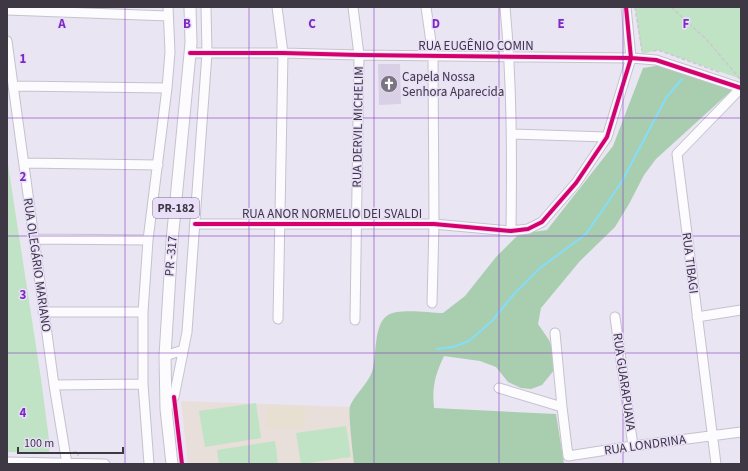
<svg xmlns="http://www.w3.org/2000/svg" width="748" height="471" font-family="'Source Sans 3',sans-serif">
	<rect width="100%" height="100%" fill="#eae5f3"/>
	<path fill="#e8deda" d="M 181,401 L 350,407 L 354,464 L 188,464 Z"/>
	<path fill="#bfe3c4" d="M 635,7 L 741,7 L 741,79 L 658,50 L 642,54 Z
		M 7,158 L 41,379 L 50,447 L 49,452 L 44,453 L 7,452 Z
		M 256,403 L 261,438 L 205,447 L 199,411 Z
		M 346,426 L 351,457 L 301,464 L 296,433 Z
		M 275,441 L 278,464 L 219,464 L 217,450 Z"/>
	<path fill="#a9ceaf" d="M 661,65 L 732,90 L 656,159 L 644,175 L 629,204 L 615,227 L 580,261 L 541,308 L 538,324 L 549,340 L 554,352 L 555,369 L 542,385 L 531,389 L 521,388 L 508,382 L 496,367 L 480,361 L 444,356 C 435,375 432,387 434,408 L 556,414 L 564,464 L 354,464 C 353,454 348,412 350,406 C 355,394 367,385 372,372 C 377,357 373,324 388,315 C 399,308 430,313 443,313 L 465,296 L 496,257 L 519,234 L 547,230 L 613,146 L 643,68 Z"/>
	<path fill="#e7e0d1" d="M 267,407 L 305,407 L 305,428 L 267,427 Z"/>
	<g fill="none" stroke-linecap="round" stroke-linejoin="round">
		<path stroke="#84ddf9" stroke-width="2" d="M 437,349 L 453,347 L 469,341 L 492,321 L 514,294 L 540,268 L 586,234 L 621,183 L 666,98 L 682,79"/>
	</g>
	<path fill="#d9d0e6" d="M 378,64 L 400,64 L 401,104 L 379,105 Z"/>
	<g fill="none" stroke-linecap="round" stroke-linejoin="round">
		<defs>
			<path id="minor" d="M 277,7 L 283,53 L 278,319
				M 353,7 L 359,55 L 355,320
				M 426,7 L 433,56 L 434,224 L 432,303
				M 505,7 C 512,82 512,156 511,231
				M 7,10 L 168,16
				M 7,41 L 54,385 L 67,464
				M 190,53 L 283,53 L 359,55 L 631,58 L 656,60 L 741,88
				M 13,86 L 167,88
				M 512,134 L 607,137
				M 24,163 L 158,165
				M 195,224 L 434,224 L 511,231 L 528,229 L 542,222 L 576,183 L 607,137 L 631,58 L 626,7
				M 34,239 L 148,240
				M 43,312 L 143,312
				M 615,317 L 633,446
				M 697,317 L 741,310
				M 555,333 L 562,407
				M 165,356 L 183,350
				M 54,385 L 143,384
				M 499,388 L 562,407 L 568,456 L 633,446 L 741,432
				M 166,409 L 174,397 L 187,332 L 207,53 L 206,7
				M 7,462 L 105,464
				M 149,464 L 143,384 L 143,312 L 148,240 L 167,88 L 170,52 L 168,7
				M 716,464 L 677,154 L 741,88"/>
			<path id="major" d="M 172,464 L 166,409 L 165,356 L 172,241 L 191,43 L 190,7"/>
		</defs>
		<use href="#minor" stroke="#c6c2cd" stroke-width="11"/>
		<use href="#major" stroke="#c6c2cd" stroke-width="13"/>
		<path stroke="#cac9cd" stroke-width="1.5" stroke-dasharray="4 2" stroke-linecap="butt" d="M 635,7 L 642,51
			M 671,7 L 707,40 L 740,79
			M 653,51 L 658,50 L 719,72
			M 73,452 L 78,452 L 78,456"/>
		<use href="#minor" stroke="#fcfbfd" stroke-width="9"/>
		<use href="#major" stroke="#fcfbfd" stroke-width="11"/>
		<defs>
			<path id="cycleway" d="M 190,53 L 283,53 L 359,55 L 631,58 L 656,60 L 741,88
				M 195,224 L 434,224 L 511,231 L 528,229 L 542,222 L 576,183 L 607,137 L 631,58 L 626,7
				M 174,397 L 182,464"/>
		</defs>
		<use href="#cycleway" stroke="#e9dff9" stroke-width="6"/>
		<use href="#cycleway" stroke="#d6006c" stroke-width="4"/>
	</g>
	<path fill="none" stroke="#7b2cbf" stroke-width="1" stroke-opacity="0.55" d="M 125,7 L 125,464M 249,7 L 249,464M 374,7 L 374,464M 499,7 L 499,464M 623,7 L 623,464M 7,118 L 741,118M 7,236 L 741,236M 7,353 L 741,353"/>
	<defs>
		<symbol id="church-disc" viewBox="-11 -11 22 22"><circle r="9.5" fill="#7a7581" stroke="#e9dff9"/><path d="M-1.2-6h2.4v3.5h3.3v2.4h-3.3V6h-2.4V-.1h-3.3v-2.4h3.3Z" fill="#fff"/></symbol>
	</defs>
	<g fill-rule="evenodd">
		<use href="#church-disc" x="379" y="74" width="20" height="20"/>
	</g>
	<g text-anchor="middle" dominant-baseline="central" stroke-width="3" stroke-linejoin="round" paint-order="stroke">
		<rect fill="#e9dff9" stroke="#716a7a" stroke-width="1" x="153" y="198" width="46" height="20" rx="3"/>
		<g font-size="12" font-weight="bold" fill="#3d3843">
			<text x="176" y="208">PR-182</text>
		</g>
		<g font-size="13" fill="#3d3843" stroke="#e9dff9">
			<text x="476" y="46">RUA EUGÊNIO COMIN</text>
			<text transform="translate(358 127) rotate(-89)">RUA DERVIL MICHELIM</text>
			<text x="332" y="214">RUA ANOR NORMELIO DEI SVALDI</text>
			<text transform="translate(171 256) rotate(-85)">PR -317</text>
			<text transform="translate(690 263) rotate(83)">RUA TIBAGI</text>
			<text transform="translate(37 265) rotate(82)">RUA OLEGÁRIO MARIANO</text>
			<text transform="translate(624 382) rotate(82)">RUA GUARAPUAVA</text>
			<text transform="translate(645 445) rotate(-8)">RUA LONDRINA</text>
		</g>
		<g font-size="13" fill="#3d3843" stroke="#e9dff9" text-anchor="start">
			<text x="402" y="77">Capela Nossa<tspan x="402" dy="15">Senhora Aparecida</tspan></text>
		</g>
	</g>
	<g font-size="13" text-anchor="middle" font-weight="bold" fill="#7b2cbf" stroke="#e9dff9" stroke-width="3" stroke-linejoin="round" paint-order="stroke">
		<text x="62" y="28">A</text>
		<text x="187" y="28">B</text>
		<text x="312" y="28">C</text>
		<text x="436" y="28">D</text>
		<text x="561" y="28">E</text>
		<text x="686" y="28">F</text>
		<text x="23" y="63">1</text>
		<text x="23" y="181">2</text>
		<text x="23" y="299">3</text>
		<text x="23" y="417">4</text>
	</g>
	<rect width="748" height="471" fill="none" stroke="#3d3843" stroke-width="16"/>
	<path d="M18 447v6h105v-6" fill="none" stroke="#3d3843" stroke-width="2"/>
	<text x="24" y="447" font-size="12" fill="#3d3843" stroke="#e9dff9" stroke-width="3" paint-order="stroke">100 m</text>
</svg>
